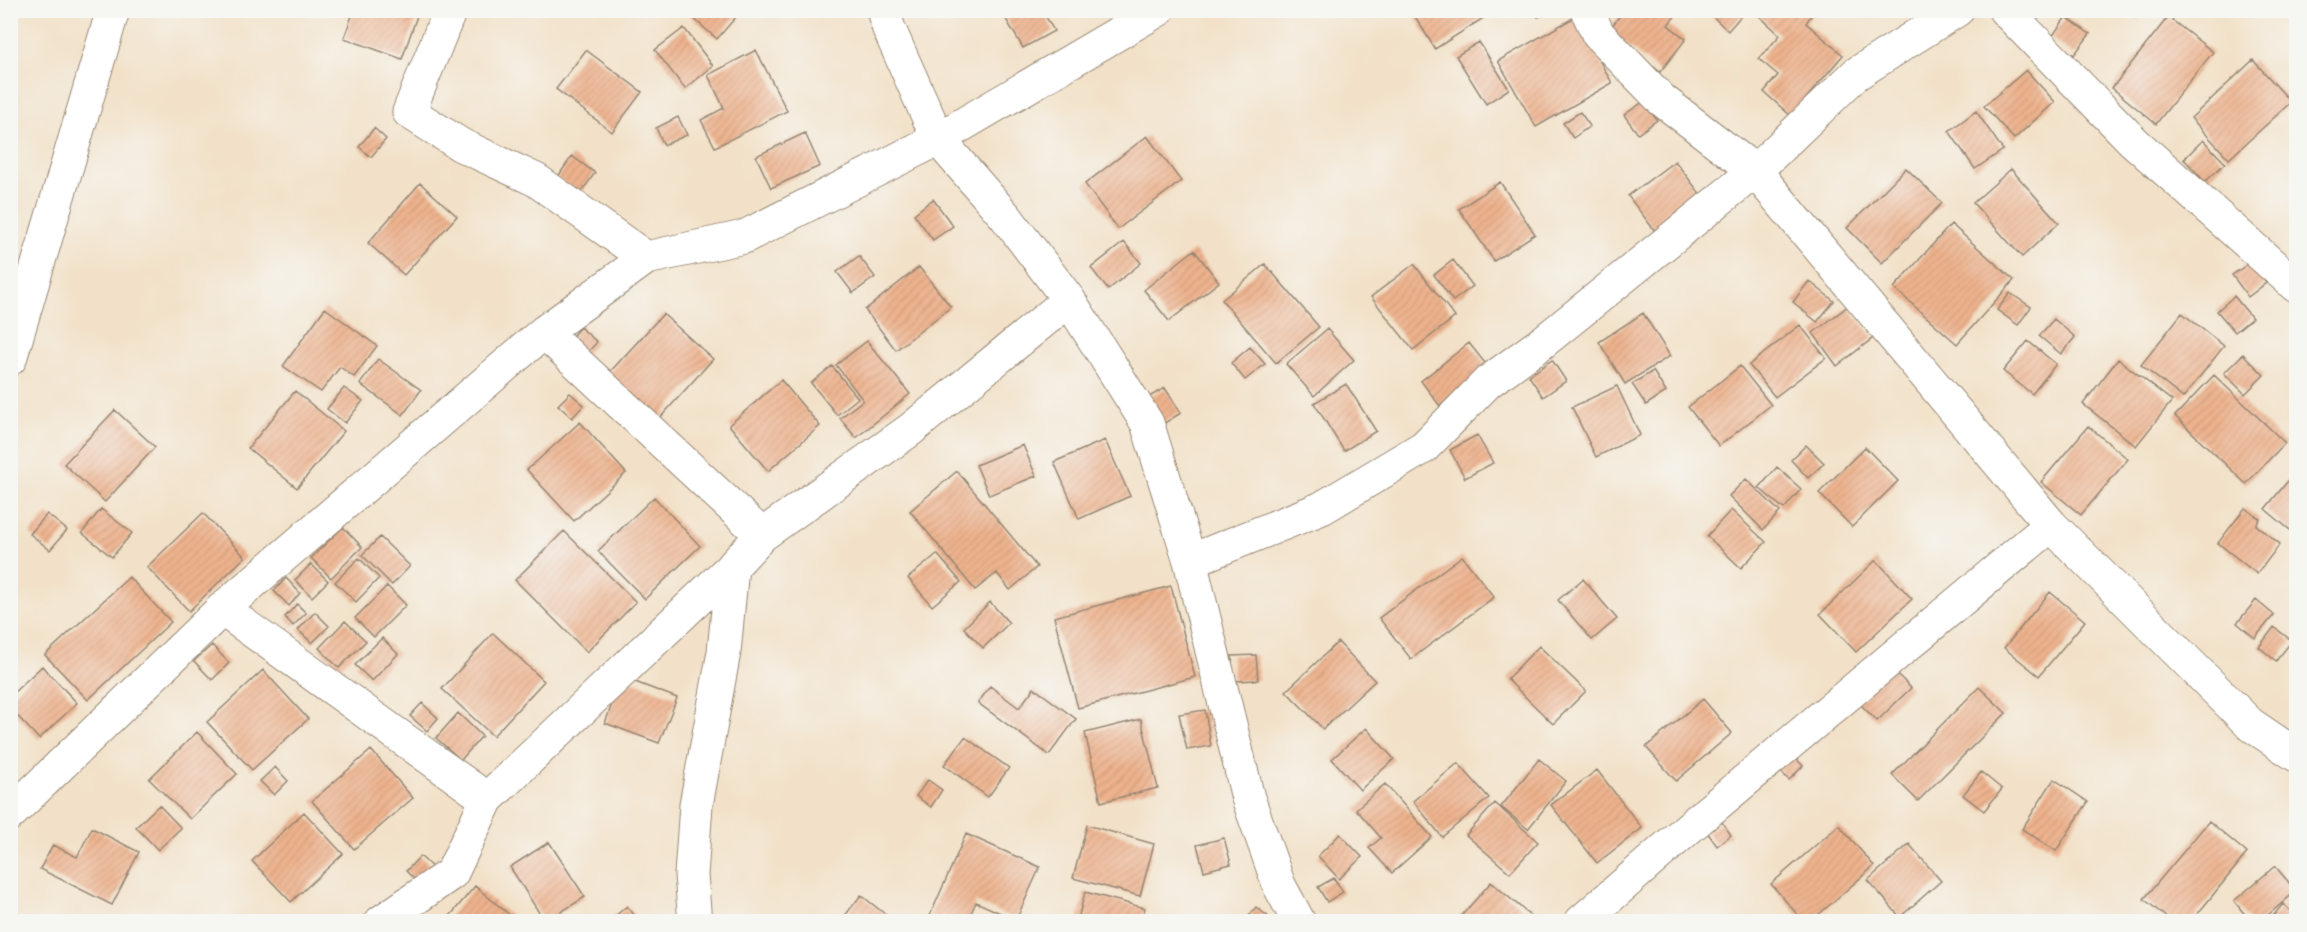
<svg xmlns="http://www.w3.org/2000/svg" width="2307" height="932" font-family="Pangolin,sans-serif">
	<defs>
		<pattern id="building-hatch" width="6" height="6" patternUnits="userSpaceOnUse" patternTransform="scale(1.5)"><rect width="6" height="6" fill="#eeb38e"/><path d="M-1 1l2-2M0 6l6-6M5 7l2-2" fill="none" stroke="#cd9a7a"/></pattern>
	</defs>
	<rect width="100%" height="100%" fill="#f6f6f2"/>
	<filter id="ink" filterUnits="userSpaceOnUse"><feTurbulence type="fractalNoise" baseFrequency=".0167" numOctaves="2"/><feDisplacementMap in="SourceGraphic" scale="12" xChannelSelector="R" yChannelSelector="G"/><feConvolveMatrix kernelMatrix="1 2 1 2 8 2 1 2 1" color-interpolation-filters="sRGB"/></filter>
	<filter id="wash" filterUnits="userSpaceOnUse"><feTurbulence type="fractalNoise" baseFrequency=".008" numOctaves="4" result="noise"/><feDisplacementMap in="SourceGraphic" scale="24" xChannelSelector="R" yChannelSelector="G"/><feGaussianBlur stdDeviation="1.35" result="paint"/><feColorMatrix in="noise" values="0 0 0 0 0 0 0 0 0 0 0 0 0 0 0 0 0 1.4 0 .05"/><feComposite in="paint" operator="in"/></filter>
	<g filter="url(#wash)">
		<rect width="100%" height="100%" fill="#f2e1c8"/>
		<g id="blocks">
			<path fill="url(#building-hatch)" d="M 354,10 L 419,10 L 402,59 L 344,38 Z
				M 684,10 L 742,10 L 717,39 Z
				M 1014,10 L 1042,10 L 1054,31 L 1023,48 L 1004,16 Z
				M 1411,10 L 1496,10 L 1435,49 Z
				M 1535,10 L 1553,10 L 1538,17 Z
				M 1624,10 L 1680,10 L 1668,25 L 1686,39 L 1660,72 L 1609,30 Z
				M 1706,10 L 1746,10 L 1728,31 Z
				M 1756,10 L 1808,10 L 1812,14 L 1806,23 L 1843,55 L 1791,116 L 1764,92 L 1778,75 L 1759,59 L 1780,35 L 1755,12 Z
				M 2126,10 L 2142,10 L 2136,18 Z
				M 1575,17 L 1612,83 L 1536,127 L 1498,61 Z
				M 2066,17 L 2090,34 L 2074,55 L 2051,38 Z
				M 2168,17 L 2213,52 L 2156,124 L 2112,88 Z
				M 684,28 L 713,66 L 685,89 L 655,50 Z
				M 1479,42 L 1509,89 L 1486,104 L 1456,56 Z
				M 586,50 L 642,92 L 612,132 L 556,89 Z
				M 756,50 L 787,111 L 715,147 L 701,120 L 724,108 L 708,75 Z
				M 2253,60 L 2291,102 L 2229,159 L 2191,118 Z
				M 2026,70 L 2055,102 L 2014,139 L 1984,106 Z
				M 1643,102 L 1657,120 L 1638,134 L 1624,115 Z
				M 1976,111 L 2003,150 L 1975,169 L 1949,131 Z
				M 1580,112 L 1590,126 L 1573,138 L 1563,123 Z
				M 678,117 L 687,135 L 664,145 L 656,128 Z
				M 374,128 L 386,139 L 371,157 L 359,147 Z
				M 805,133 L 820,166 L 771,188 L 756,156 Z
				M 1147,136 L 1181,181 L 1118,229 L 1085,184 Z
				M 2203,140 L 2225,163 L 2205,182 L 2184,159 Z
				M 572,156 L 595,173 L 580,194 L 557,178 Z
				M 1675,161 L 1705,200 L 1658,235 L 1628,196 Z
				M 1906,168 L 1942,203 L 1882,263 L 1847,228 Z
				M 2011,169 L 2059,223 L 2022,257 L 1973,203 Z
				M 1500,182 L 1535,234 L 1494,261 L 1459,209 Z
				M 420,183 L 457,216 L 404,275 L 368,243 Z
				M 933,199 L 953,226 L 933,240 L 914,214 Z
				M 1951,224 L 2014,280 L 1957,344 L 1894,288 Z
				M 1124,242 L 1141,263 L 1108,290 L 1091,268 Z
				M 1194,250 L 1219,282 L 1169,321 L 1144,290 Z
				M 859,256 L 875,277 L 853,293 L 837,272 Z
				M 1453,260 L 1473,286 L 1453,301 L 1434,275 Z
				M 2251,262 L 2266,283 L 2248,297 L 2232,275 Z
				M 1265,264 L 1319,327 L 1276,363 L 1222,300 Z
				M 1414,264 L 1455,317 L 1413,350 L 1371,297 Z
				M 919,267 L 951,307 L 896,350 L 865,310 Z
				M 1809,281 L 1834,301 L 1817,322 L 1793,302 Z
				M 2010,293 L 2031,307 L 2018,325 L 1997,310 Z
				M 2234,296 L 2252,318 L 2235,332 L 2217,311 Z
				M 1848,306 L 1873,338 L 1837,366 L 1813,333 Z
				M 325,308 L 377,346 L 354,377 L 340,367 L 321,392 L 283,366 Z
				M 1643,313 L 1670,356 L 1625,384 L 1599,342 Z
				M 2182,313 L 2224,346 L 2183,398 L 2141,365 Z
				M 663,314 L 713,359 L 659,419 L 608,374 Z
				M 2054,319 L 2075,337 L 2061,354 L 2039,336 Z
				M 1800,325 L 1826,358 L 1775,397 L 1749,365 Z
				M 580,327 L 597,342 L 585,355 L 569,340 Z
				M 1327,329 L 1354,360 L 1314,396 L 1286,364 Z
				M 867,341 L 910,394 L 856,438 L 840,418 L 863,400 L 836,365 Z
				M 2028,341 L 2056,364 L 2032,394 L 2003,371 Z
				M 1469,343 L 1489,368 L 1440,406 L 1421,381 Z
				M 1250,347 L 1265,364 L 1245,380 L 1231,363 Z
				M 2243,354 L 2264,375 L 2245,394 L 2224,373 Z
				M 378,359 L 421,390 L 403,415 L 360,384 Z
				M 2118,359 L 2172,401 L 2136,446 L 2083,404 Z
				M 1552,360 L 1566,381 L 1543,397 L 1529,376 Z
				M 832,366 L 858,398 L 837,415 L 811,383 Z
				M 1740,366 L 1771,405 L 1719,446 L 1688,407 Z
				M 1653,371 L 1666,392 L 1646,405 L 1632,384 Z
				M 2214,375 L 2285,443 L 2246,484 L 2175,416 Z
				M 781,380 L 820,426 L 768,471 L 729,425 Z
				M 1346,384 L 1376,431 L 1344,451 L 1314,403 Z
				M 1617,386 L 1640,435 L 1596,457 L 1572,407 Z
				M 344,388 L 363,401 L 345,423 L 327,409 Z
				M 1165,388 L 1181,413 L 1158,427 L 1142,401 Z
				M 295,391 L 344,431 L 297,488 L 248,448 Z
				M 570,393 L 584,405 L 572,418 L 558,405 Z
				M 115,410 L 155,447 L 105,502 L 64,464 Z
				M 580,422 L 626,473 L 574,521 L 527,470 Z
				M 2088,426 L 2128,459 L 2081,515 L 2041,482 Z
				M 1477,435 L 1493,463 L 1465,478 L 1450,450 Z
				M 1105,440 L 1130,496 L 1079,519 L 1054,462 Z
				M 1023,445 L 1036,476 L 989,495 L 976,465 Z
				M 1806,445 L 1824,463 L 1808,478 L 1791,460 Z
				M 1865,447 L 1898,481 L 1852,527 L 1819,493 Z
				M 1777,467 L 1801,489 L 1784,509 L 1759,488 Z
				M 957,471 L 1037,567 L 1010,590 L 997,573 L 975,590 L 910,511 Z
				M 2296,471 L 2296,535 L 2265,509 Z
				M 1746,479 L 1780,512 L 1763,530 L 1729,496 Z
				M 654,497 L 700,546 L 645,599 L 598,551 Z
				M 2245,508 L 2260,519 L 2256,525 L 2280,544 L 2257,574 L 2218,543 Z
				M 101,509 L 132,533 L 112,557 L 82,533 Z
				M 1731,510 L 1766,542 L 1741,568 L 1707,536 Z
				M 203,513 L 245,557 L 189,611 L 147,567 Z
				M 47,514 L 67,530 L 50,550 L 30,534 Z
				M 343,527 L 362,547 L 331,578 L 311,558 Z
				M 564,531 L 636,602 L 587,652 L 515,580 Z
				M 380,537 L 410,566 L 392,585 L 362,555 Z
				M 937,554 L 961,582 L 932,606 L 908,578 Z
				M 1462,556 L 1494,597 L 1411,659 L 1379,618 Z
				M 359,558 L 379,578 L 356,602 L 335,582 Z
				M 1876,560 L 1912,599 L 1856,652 L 1820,614 Z
				M 311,564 L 328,581 L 312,597 L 295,580 Z
				M 129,577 L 171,622 L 88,700 L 45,655 Z
				M 286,578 L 300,593 L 289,606 L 274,591 Z
				M 1583,579 L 1617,619 L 1592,640 L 1558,600 Z
				M 387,586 L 406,605 L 374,637 L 355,618 Z
				M 1171,586 L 1195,677 L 1078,708 L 1054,617 Z
				M 2050,592 L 2085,621 L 2039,676 L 2004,648 Z
				M 2256,600 L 2274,615 L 2255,638 L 2237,623 Z
				M 990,602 L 1009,623 L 983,648 L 964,628 Z
				M 297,604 L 306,613 L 293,626 L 285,617 Z
				M 315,612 L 329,626 L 312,643 L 298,630 Z
				M 345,621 L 366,641 L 339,668 L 319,648 Z
				M 2274,627 L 2292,641 L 2276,661 L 2259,647 Z
				M 493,633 L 544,681 L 493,736 L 442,689 Z
				M 382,638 L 398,654 L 372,681 L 355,665 Z
				M 1338,642 L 1375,681 L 1323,729 L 1286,691 Z
				M 212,645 L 229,663 L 212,680 L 194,661 Z
				M 1539,646 L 1586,691 L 1553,724 L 1507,679 Z
				M 1256,655 L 1258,680 L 1233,681 L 1232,656 Z
				M 42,666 L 77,703 L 39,739 L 10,708 L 10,696 Z
				M 1890,667 L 1911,688 L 1877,721 L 1857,701 Z
				M 263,670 L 308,719 L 252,770 L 207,722 Z
				M 622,677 L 677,698 L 659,743 L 605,723 Z
				M 990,686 L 1019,708 L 1034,688 L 1076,719 L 1049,755 L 978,703 Z
				M 1979,687 L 2006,713 L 1918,801 L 1892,775 Z
				M 1703,699 L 1732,733 L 1676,781 L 1646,747 Z
				M 422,703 L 438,718 L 427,731 L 410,716 Z
				M 1205,710 L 1211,746 L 1187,750 L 1179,714 Z
				M 458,713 L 482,736 L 461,760 L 436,738 Z
				M 1141,719 L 1158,788 L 1101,802 L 1085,733 Z
				M 1366,728 L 1394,759 L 1360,790 L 1332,759 Z
				M 197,732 L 237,774 L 190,819 L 149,779 Z
				M 965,737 L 1009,768 L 988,797 L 944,765 Z
				M 371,750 L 413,798 L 354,849 L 312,801 Z
				M 1789,751 L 1803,766 L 1789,780 L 1774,765 Z
				M 1539,759 L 1566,781 L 1528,829 L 1501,807 Z
				M 1458,763 L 1489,798 L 1442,837 L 1413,801 Z
				M 275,767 L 288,781 L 274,795 L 260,781 Z
				M 1597,770 L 1642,828 L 1597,863 L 1551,805 Z
				M 1981,772 L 2002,789 L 1984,811 L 1963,795 Z
				M 2054,779 L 2088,802 L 2056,851 L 2022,829 Z
				M 928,780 L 942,790 L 931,807 L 916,796 Z
				M 1385,784 L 1432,837 L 1392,873 L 1369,848 L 1381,838 L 1356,809 Z
				M 1495,803 L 1538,842 L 1510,873 L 1466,835 Z
				M 159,805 L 181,828 L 158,850 L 136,827 Z
				M 304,812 L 343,854 L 291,902 L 252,861 Z
				M 2209,821 L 2247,853 L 2191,922 L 2172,922 L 2144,899 Z
				M 1722,822 L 1731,835 L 1717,846 L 1707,832 Z
				M 1087,825 L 1154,844 L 1140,896 L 1073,878 Z
				M 1839,825 L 1874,866 L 1810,922 L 1804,922 L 1771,884 Z
				M 92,828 L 139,852 L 112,905 L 40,869 L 53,845 L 77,857 Z
				M 966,834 L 1040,867 L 1016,920 L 976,902 L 967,922 L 938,922 L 929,918 Z
				M 1340,834 L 1362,857 L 1339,879 L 1318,856 Z
				M 1224,838 L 1231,864 L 1204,871 L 1197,845 Z
				M 549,842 L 585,897 L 545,922 L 510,867 Z
				M 1909,844 L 1941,881 L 1900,917 L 1868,880 Z
				M 420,856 L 432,867 L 417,882 L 406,871 Z
				M 2275,866 L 2296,891 L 2260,922 L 2251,922 L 2234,901 Z
				M 1334,878 L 1343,892 L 1327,902 L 1318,887 Z
				M 1491,882 L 1532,917 L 1528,922 L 1456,922 Z
				M 475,886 L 518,922 L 445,922 Z
				M 1085,892 L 1145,908 L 1141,922 L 1087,922 L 1078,919 Z
				M 861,895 L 895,922 L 840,922 Z
				M 2283,904 L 2296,916 L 2296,922 L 2268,922 Z
				M 627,906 L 640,922 L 608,922 Z
				M 1256,907 L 1275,922 L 1244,922 Z"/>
		</g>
	</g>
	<g filter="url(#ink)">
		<use href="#blocks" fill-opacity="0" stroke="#968673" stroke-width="1.5"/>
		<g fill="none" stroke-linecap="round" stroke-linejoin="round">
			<defs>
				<path id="street" d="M 450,10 L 409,112 L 461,145 L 536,180 L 646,258
					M 883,10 L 889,29 L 938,139 L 1006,217 L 1069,300 L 1147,423 L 1190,561 L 1248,798 L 1279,885 L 1299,922
					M 1587,10 L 1598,34 L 1662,100 L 1755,171 L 2051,525 L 2250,724 L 2296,755
					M 2005,10 L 2133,141 L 2296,286
					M 544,332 L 762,535
					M 1190,561 L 1322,508 L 1424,447 L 1488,382 L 1543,342 L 1755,171 L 1856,74 L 1957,10
					M 222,609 L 487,799
					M 10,814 L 222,609 L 544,332 L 646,258 L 744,237 L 938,139 L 1158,10
					M 381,922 L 452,873 L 487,799 L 732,567 L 762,535 L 910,430 L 1069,300
					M 695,922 L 691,875 L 696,805 L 724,652 L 732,567
					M 1581,922 L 1692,825 L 2051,525"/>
				<path id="secondary" d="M 10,359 L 113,10"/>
			</defs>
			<use href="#street" stroke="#968673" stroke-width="35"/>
			<use href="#secondary" stroke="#968673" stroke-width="35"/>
			<use href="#street" stroke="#fff" stroke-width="33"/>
			<use href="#secondary" stroke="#fff" stroke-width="33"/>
		</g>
	</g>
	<rect width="2307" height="932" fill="none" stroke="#f6f6f2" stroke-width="36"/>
</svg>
